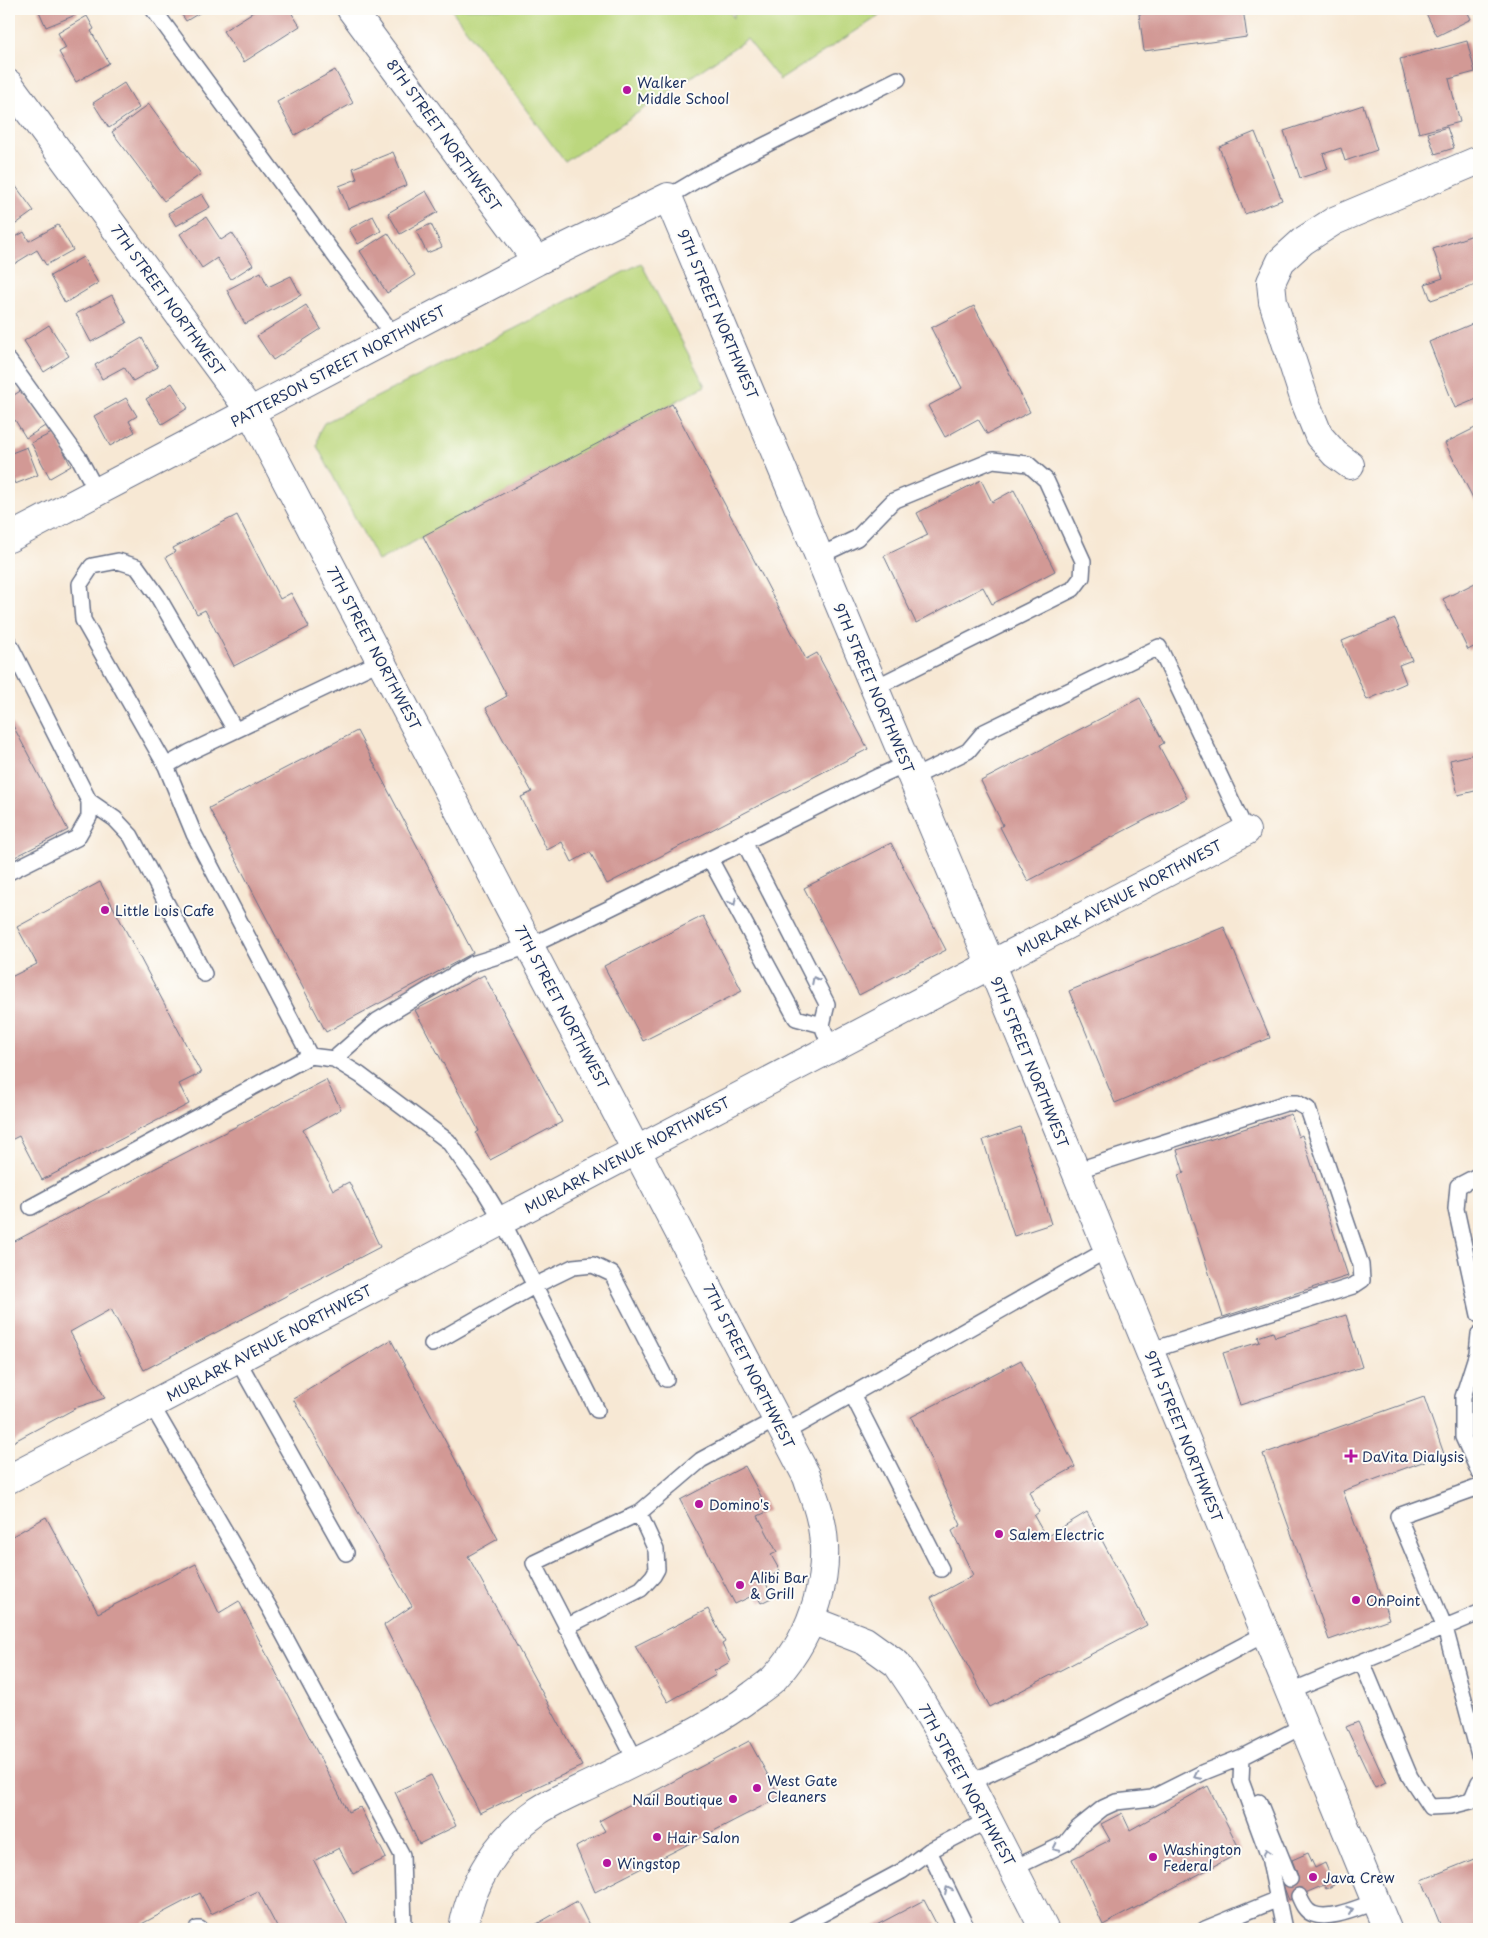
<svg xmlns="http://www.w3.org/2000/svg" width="1488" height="1938" font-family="'Playpen Sans',sans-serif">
	<rect width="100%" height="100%" fill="#fdfcf7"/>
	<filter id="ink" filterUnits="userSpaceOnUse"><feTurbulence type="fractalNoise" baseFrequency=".02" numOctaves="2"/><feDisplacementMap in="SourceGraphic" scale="10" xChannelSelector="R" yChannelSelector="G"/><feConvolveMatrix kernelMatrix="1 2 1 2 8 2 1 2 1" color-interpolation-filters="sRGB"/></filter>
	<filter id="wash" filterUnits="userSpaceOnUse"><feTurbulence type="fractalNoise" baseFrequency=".0096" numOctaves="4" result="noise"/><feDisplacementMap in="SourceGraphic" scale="20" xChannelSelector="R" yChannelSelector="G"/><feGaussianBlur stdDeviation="1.12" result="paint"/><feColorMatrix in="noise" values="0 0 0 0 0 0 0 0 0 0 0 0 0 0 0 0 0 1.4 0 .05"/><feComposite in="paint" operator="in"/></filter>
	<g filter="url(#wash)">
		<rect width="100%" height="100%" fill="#f7e8d4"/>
		<path fill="#bbd77d" stroke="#6b836e" d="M 451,9 L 727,9 L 734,18 L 734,9 L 890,9 L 780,80 L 747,39 L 565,162 Z
			M 641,263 L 705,386 L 378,561 L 317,446 L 319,432 L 324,423 L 514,329 Z"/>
		<g id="blocks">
			<path fill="#d29995" d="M 38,9 L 76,9 L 78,14 L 46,27 Z
				M 178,9 L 206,9 L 186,21 Z
				M 258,9 L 289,9 L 300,26 L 244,62 L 223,31 Z
				M 1175,9 L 1243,9 L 1247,37 L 1144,51 L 1139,14 Z
				M 1424,9 L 1466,9 L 1471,19 L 1437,36 Z
				M 87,16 L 94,29 L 91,31 L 109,63 L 76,82 L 59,52 L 66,48 L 58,33 Z
				M 1467,41 L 1475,72 L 1449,79 L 1460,122 L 1419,133 L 1400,59 Z
				M 335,70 L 353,103 L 295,135 L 277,102 Z
				M 124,83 L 139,108 L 109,128 L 93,103 Z
				M 149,104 L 201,174 L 164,201 L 112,132 Z
				M 1363,105 L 1377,150 L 1345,161 L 1341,148 L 1323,154 L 1328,169 L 1300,178 L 1284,131 Z
				M 1447,127 L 1454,148 L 1435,154 L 1428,133 Z
				M 1255,132 L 1282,200 L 1245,214 L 1219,147 Z
				M 393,152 L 407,185 L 348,209 L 339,186 L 357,179 L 353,168 Z
				M 12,181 L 34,211 L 9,229 L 9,183 Z
				M 426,191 L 438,212 L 400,234 L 388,213 Z
				M 202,194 L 210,207 L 176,226 L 168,213 Z
				M 373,216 L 381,231 L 358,244 L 349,229 Z
				M 206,217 L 221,240 L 232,233 L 253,265 L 231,279 L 217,258 L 202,268 L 180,234 Z
				M 431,224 L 442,247 L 427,253 L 416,231 Z
				M 58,225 L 73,250 L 46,265 L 37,250 L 14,264 L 9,255 L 9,241 L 24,232 L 29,241 Z
				M 388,233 L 415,275 L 387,293 L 360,251 Z
				M 1473,235 L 1479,252 L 1479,284 L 1431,300 L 1425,284 L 1443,278 L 1433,249 Z
				M 83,257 L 98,283 L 65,303 L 50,276 Z
				M 261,272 L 268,287 L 291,276 L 301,295 L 245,324 L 227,290 Z
				M 112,295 L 127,323 L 91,342 L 76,314 Z
				M 306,305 L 321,329 L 273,360 L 257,336 Z
				M 974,306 L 1030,412 L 987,434 L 978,419 L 945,437 L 928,406 L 962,388 L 931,328 Z
				M 1472,324 L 1479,344 L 1479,398 L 1455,408 L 1429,342 Z
				M 49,325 L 69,356 L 44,372 L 24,341 Z
				M 142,338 L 158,367 L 133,381 L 124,367 L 102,379 L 95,365 Z
				M 172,383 L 188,408 L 162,424 L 146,399 Z
				M 22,390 L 45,426 L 26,438 L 15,420 L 9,423 L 9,398 Z
				M 126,398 L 137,416 L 129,421 L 135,432 L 110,446 L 94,416 Z
				M 672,404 L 806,659 L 817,653 L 868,749 L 607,884 L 590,852 L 572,862 L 562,842 L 547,850 L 521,797 L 532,792 L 486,708 L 507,696 L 423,536 Z
				M 1477,427 L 1479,431 L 1479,499 L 1475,502 L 1445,443 Z
				M 54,432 L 71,466 L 50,478 L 31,443 Z
				M 27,447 L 38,475 L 15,484 L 9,468 L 9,454 Z
				M 981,480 L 992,502 L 1014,490 L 1055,571 L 992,604 L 983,587 L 916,623 L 884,556 L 928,535 L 917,513 Z
				M 237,515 L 280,599 L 291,593 L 309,627 L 234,666 L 205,610 L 197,614 L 166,557 L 175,552 L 173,548 Z
				M 1479,581 L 1479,644 L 1468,650 L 1443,599 Z
				M 1395,619 L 1412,660 L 1399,665 L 1406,683 L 1367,700 L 1342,641 Z
				M 1140,698 L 1164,743 L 1159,746 L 1187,798 L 1028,881 L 1000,827 L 1003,825 L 981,781 Z
				M 9,718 L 68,830 L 9,860 Z
				M 357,731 L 473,953 L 326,1032 L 209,808 Z
				M 1479,753 L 1479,790 L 1458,795 L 1450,760 Z
				M 891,843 L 946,950 L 859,995 L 804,888 Z
				M 100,882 L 201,1073 L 179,1084 L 189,1104 L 42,1180 L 19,1136 L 9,1141 L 9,978 L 37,964 L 17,927 Z
				M 703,916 L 742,991 L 643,1041 L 604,966 Z
				M 1224,927 L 1270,1038 L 1115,1103 L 1069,991 Z
				M 484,975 L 562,1122 L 490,1160 L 476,1133 L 479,1131 L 415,1010 Z
				M 326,1080 L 341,1109 L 303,1130 L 333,1190 L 349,1182 L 380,1247 L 144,1370 L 111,1309 L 70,1332 L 105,1398 L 78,1407 L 9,1444 L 9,1244 Z
				M 1291,1114 L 1298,1137 L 1302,1135 L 1348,1276 L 1223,1317 L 1178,1175 L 1184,1173 L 1177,1150 Z
				M 1020,1127 L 1051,1224 L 1014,1236 L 983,1140 Z
				M 1346,1315 L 1362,1367 L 1240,1405 L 1223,1353 L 1260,1342 L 1258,1337 L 1273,1332 L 1275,1337 Z
				M 391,1340 L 498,1539 L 468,1556 L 582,1766 L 480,1813 L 384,1625 L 412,1606 L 293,1399 Z
				M 1021,1360 L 1075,1467 L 1029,1492 L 1039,1512 L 1034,1516 L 1046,1537 L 1087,1512 L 1147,1625 L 990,1707 L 931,1598 L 973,1575 L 952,1531 L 961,1525 L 911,1417 Z
				M 1424,1397 L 1444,1454 L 1343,1491 L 1389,1619 L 1329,1640 L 1263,1454 Z
				M 745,1466 L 769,1511 L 758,1516 L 777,1552 L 771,1555 L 780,1571 L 764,1580 L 773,1597 L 761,1603 L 756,1594 L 735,1604 L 680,1500 Z
				M 46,1517 L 98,1613 L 196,1564 L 219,1613 L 239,1601 L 348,1812 L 360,1807 L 386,1858 L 353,1874 L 339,1848 L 314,1861 L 350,1929 L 278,1929 L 258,1891 L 211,1914 L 200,1893 L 132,1929 L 9,1929 L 9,1538 Z
				M 708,1609 L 725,1642 L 722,1644 L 730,1662 L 714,1671 L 716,1675 L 668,1702 L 635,1646 Z
				M 1358,1722 L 1386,1783 L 1375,1788 L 1346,1727 Z
				M 749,1741 L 780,1797 L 595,1892 L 576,1847 L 605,1831 L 599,1821 Z
				M 431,1775 L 456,1826 L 419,1844 L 395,1792 Z
				M 1208,1786 L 1241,1852 L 1103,1925 L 1072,1859 L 1110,1840 L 1101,1824 L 1122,1813 L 1130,1830 Z
				M 1308,1853 L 1315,1868 L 1325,1863 L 1334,1885 L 1326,1889 L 1324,1885 L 1289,1900 L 1282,1883 L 1298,1876 L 1292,1860 Z
				M 1479,1857 L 1479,1927 L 1474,1929 L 1442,1929 L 1422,1880 Z
				M 924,1900 L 939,1929 L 869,1929 Z
				M 577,1901 L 591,1929 L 528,1929 Z"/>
		</g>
	</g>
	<g filter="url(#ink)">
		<use href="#blocks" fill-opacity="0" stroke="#687087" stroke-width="1"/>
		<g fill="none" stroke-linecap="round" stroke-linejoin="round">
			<defs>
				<path id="service" d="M 153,9 L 394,336
					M 668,197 L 705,175 L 898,79
					M 9,361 L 79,458 L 97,492
					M 819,556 L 857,538 L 893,501 L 993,460 L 1028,464 L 1046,480 L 1083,561 L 1082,577 L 1073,589 L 874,688
					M 9,643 L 89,801 L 89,817 L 77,838 L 9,872
					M 166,766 L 83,620 L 80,584 L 92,566 L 118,561 L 137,567 L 157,595 L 235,730
					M 912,778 L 968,751 L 984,732 L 1159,647 L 1246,831
					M 89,801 L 115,819 L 131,836 L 204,974
					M 744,842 L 827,1004 L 822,1025 L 831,1049
					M 710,859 L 796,1018 L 822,1025
					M 310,1056 L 194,834 L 166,766 L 190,752 L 381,661
					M 334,1059 L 377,1021 L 472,964 L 530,946 L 606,910 L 879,776 L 906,764
					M 1075,1171 L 1286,1103 L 1297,1103 L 1308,1109 L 1361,1265 L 1362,1280 L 1353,1286 L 1149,1351
					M 1479,1175 L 1458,1186 L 1456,1209 L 1479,1315
					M 31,1207 L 310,1056 L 334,1059 L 360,1075 L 448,1141 L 484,1190 L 502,1220 L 597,1410
					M 1479,1334 L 1477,1353 L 1463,1397 L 1463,1437 L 1479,1472
					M 432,1344 L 534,1286 L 573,1267 L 593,1265 L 612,1274 L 666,1379
					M 237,1359 L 346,1553
					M 852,1394 L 941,1569
					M 151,1404 L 270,1609 L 402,1855 L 404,1929
					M 784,1433 L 1107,1250
					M 1479,1487 L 1398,1516 L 1445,1628 L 1479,1755
					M 566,1627 L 641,1589 L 653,1576 L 657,1569 L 656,1550 L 639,1513
					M 1362,1662 L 1410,1777 L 1430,1807 L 1451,1806 L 1471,1801 L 1479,1782
					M 1289,1692 L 1479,1613
					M 1242,1757 L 1241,1781 L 1269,1857 L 1284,1929
					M 636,1761 L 534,1563 L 639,1513 L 701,1460 L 777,1419
					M 969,1783 L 1085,1729 L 1265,1634
					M 1259,1802 L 1290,1879
					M 929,1851 L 967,1929
					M 1012,1869 L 1066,1843 L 1078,1828 L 1103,1808 L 1116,1802 L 1152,1798 L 1204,1772 L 1242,1757 L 1303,1726
					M 1299,1896 C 1302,1903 1305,1911 1313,1914 C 1330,1921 1359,1907 1375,1902
					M 197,1929 L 200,1929
					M 794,1929 L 902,1871 L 929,1851 L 988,1820
					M 1205,1929 L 1276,1900"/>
				<path id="minor" d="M 351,9 L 537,261
					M 9,84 L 250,411 L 807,1477 C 811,1490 817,1503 820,1517 C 833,1571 814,1634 777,1675 C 771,1683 761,1688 754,1694 C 707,1730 651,1753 599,1780 C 579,1790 556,1799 538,1811 C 499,1838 471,1882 463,1929
					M 1350,465 L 1335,454 L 1319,436 L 1306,404 L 1273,302 L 1271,282 L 1281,261 L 1303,241 L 1334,221 L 1479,160
					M 9,538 L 537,261 L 668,197 L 991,965 L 1387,1929
					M 9,1479 L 1246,831
					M 811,1620 L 865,1641 L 897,1664 L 915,1691 L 966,1777 L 1044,1929"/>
			</defs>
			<use href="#service" stroke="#687087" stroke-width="18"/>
			<use href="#minor" stroke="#687087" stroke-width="30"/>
			<use href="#service" stroke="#fff" stroke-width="15"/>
			<use href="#minor" stroke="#fff" stroke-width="28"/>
		</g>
		<defs><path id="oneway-chevron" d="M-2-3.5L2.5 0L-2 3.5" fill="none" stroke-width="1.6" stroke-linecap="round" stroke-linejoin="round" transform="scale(1.25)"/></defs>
		<g stroke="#8d97ae">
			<use href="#oneway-chevron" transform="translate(733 902) rotate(62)"/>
			<use href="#oneway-chevron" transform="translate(815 980) rotate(-117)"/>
			<use href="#oneway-chevron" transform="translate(1197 1776) rotate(154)"/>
			<use href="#oneway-chevron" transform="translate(1056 1848) rotate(154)"/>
			<use href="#oneway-chevron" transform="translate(1267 1852) rotate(-108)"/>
			<use href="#oneway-chevron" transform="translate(948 1890) rotate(-116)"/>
			<use href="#oneway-chevron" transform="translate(1350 1910) rotate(-18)"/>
		</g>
	</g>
	<g fill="#b5179e" stroke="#fdfcf7" stroke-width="2">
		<circle cx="627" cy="90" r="5"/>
		<circle cx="105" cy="910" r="5"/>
		<path d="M1348.5 1448.5h5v5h5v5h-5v5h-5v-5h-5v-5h5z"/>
		<circle cx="699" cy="1504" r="5"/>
		<circle cx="999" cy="1534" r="5"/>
		<circle cx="740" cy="1585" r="5"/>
		<circle cx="1356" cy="1600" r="5"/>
		<circle cx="757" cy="1788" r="5"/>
		<circle cx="733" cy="1799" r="5"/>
		<circle cx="657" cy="1837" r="5"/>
		<circle cx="1153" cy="1857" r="5"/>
		<circle cx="607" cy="1863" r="5"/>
		<circle cx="1313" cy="1877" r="5"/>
	</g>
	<g text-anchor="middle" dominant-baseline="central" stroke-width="4" stroke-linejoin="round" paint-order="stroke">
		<g font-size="14" fill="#1b2f5e" stroke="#fdfcf7" text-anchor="start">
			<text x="637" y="82">Walker<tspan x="637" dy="16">Middle School</tspan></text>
			<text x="115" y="910">Little Lois Cafe</text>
			<text x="1362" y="1456">DaVita Dialysis</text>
			<text x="709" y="1504">Domino's</text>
			<text x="1009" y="1534">Salem Electric</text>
			<text x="750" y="1577">Alibi Bar<tspan x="750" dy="16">&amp; Grill</tspan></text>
			<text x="1366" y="1600">OnPoint</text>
			<text x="767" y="1780">West Gate<tspan x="767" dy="16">Cleaners</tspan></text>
			<text x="723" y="1799" text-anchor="end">Nail Boutique</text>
			<text x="667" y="1837">Hair Salon</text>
			<text x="1163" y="1849">Washington<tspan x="1163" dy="16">Federal</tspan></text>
			<text x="617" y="1863">Wingstop</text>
			<text x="1323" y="1877">Java Crew</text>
		</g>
		<g font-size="14" fill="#1b2f5e" stroke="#fdfcf7">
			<text transform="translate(444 135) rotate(54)">8TH STREET NORTHWEST</text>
			<text transform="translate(168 300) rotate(54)">7TH STREET NORTHWEST</text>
			<text transform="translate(718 314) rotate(67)">9TH STREET NORTHWEST</text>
			<text transform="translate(338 366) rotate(-28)">PATTERSON STREET NORTHWEST</text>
			<text transform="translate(374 648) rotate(62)">7TH STREET NORTHWEST</text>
			<text transform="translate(874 688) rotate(67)">9TH STREET NORTHWEST</text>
			<text transform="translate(1119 898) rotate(-28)">MURLARK AVENUE NORTHWEST</text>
			<text transform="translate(562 1007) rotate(62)">7TH STREET NORTHWEST</text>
			<text transform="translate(1030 1062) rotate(68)">9TH STREET NORTHWEST</text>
			<text transform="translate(627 1155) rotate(-28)">MURLARK AVENUE NORTHWEST</text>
			<text transform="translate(269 1343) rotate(-28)">MURLARK AVENUE NORTHWEST</text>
			<text transform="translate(749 1366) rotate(63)">7TH STREET NORTHWEST</text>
			<text transform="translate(1184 1436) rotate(68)">9TH STREET NORTHWEST</text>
			<text transform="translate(967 1785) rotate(61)">7TH STREET NORTHWEST</text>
		</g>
	</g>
	<rect width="1488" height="1938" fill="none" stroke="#fdfcf7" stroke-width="30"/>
</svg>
